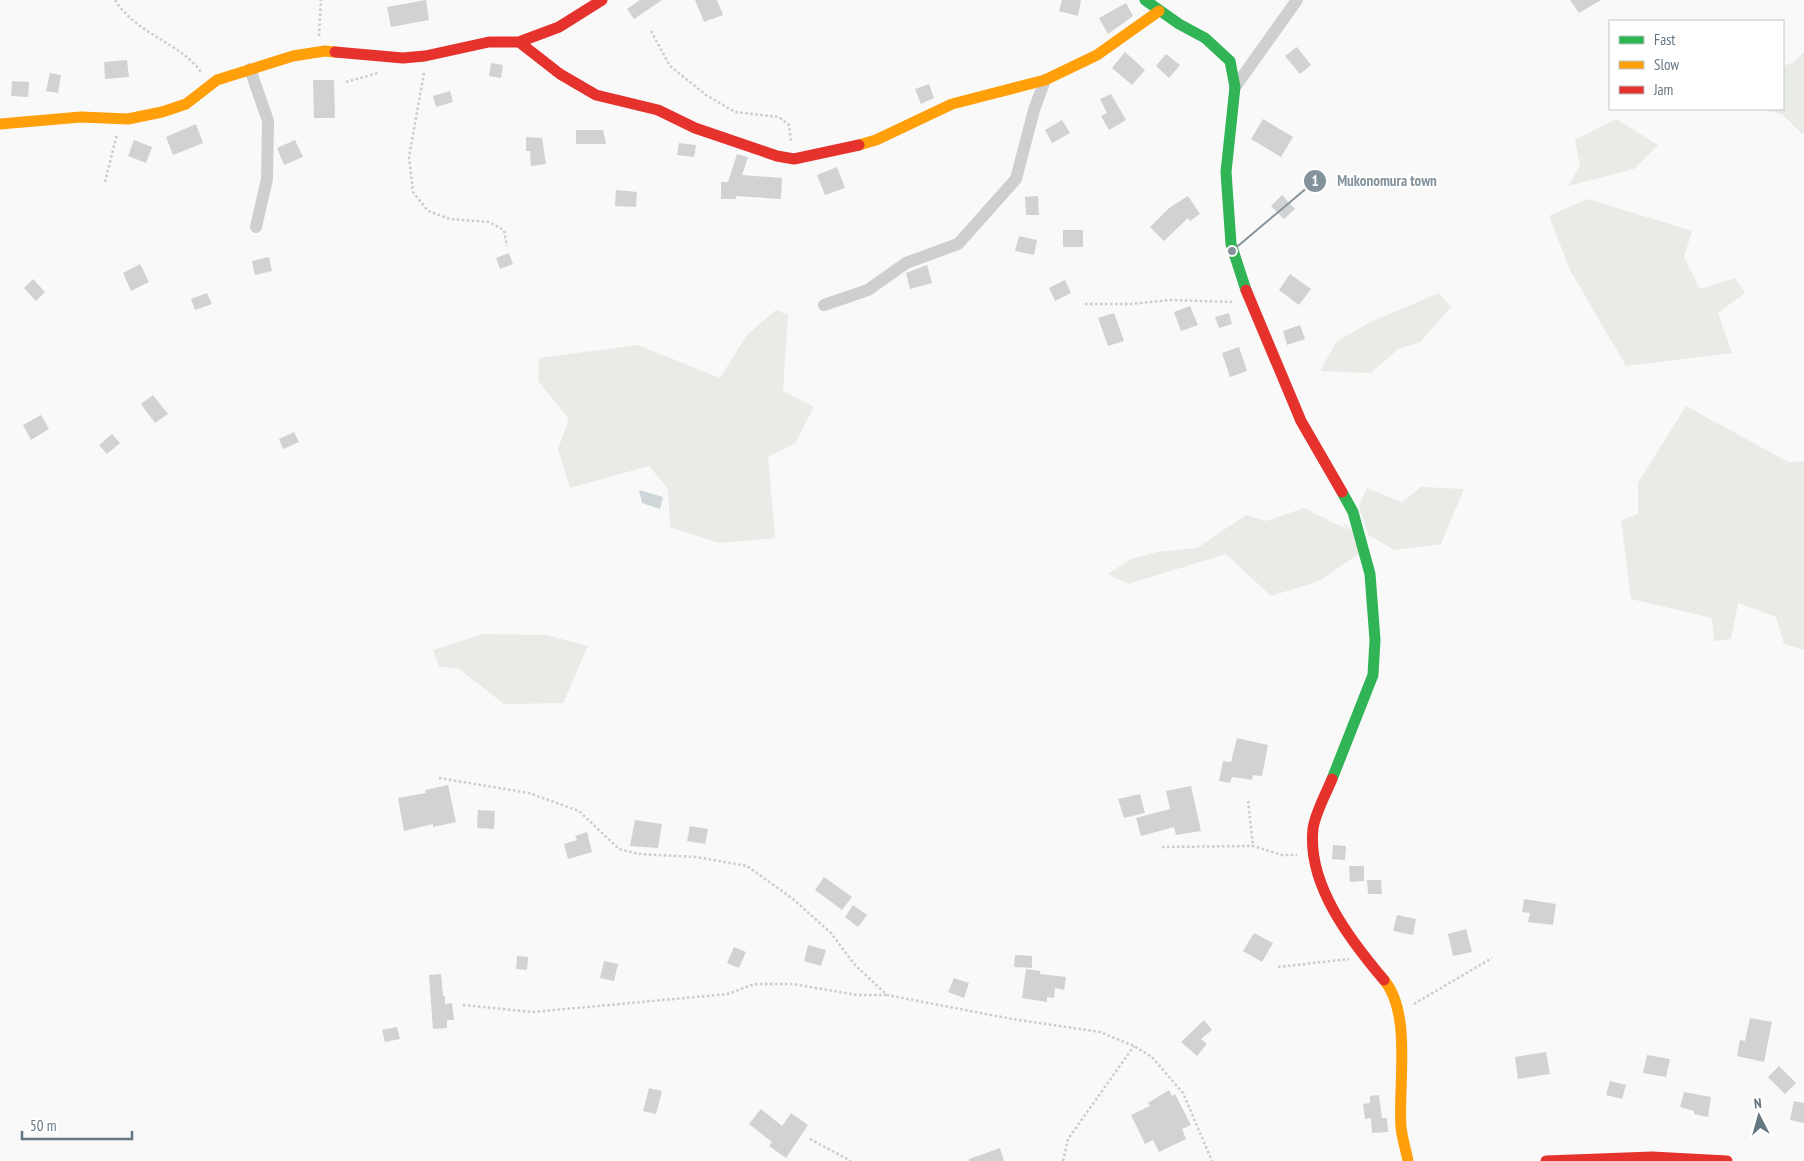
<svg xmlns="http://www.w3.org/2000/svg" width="1804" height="1161" font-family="'PT Sans Narrow',sans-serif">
	<rect width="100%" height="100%" fill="#f9f9f9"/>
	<path fill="#e8ebe6" d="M 1804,52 L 1804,134 L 1802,134 L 1782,114 L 1758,109 L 1783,109 L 1783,66 L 1794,62 Z
		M 1616,119 L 1658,145 L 1634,169 L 1568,186 L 1580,166 L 1575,140 Z
		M 1588,199 L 1692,231 L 1684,257 L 1700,289 L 1735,278 L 1745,293 L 1718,313 L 1732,353 L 1626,366 L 1570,270 L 1549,216 Z
		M 1439,293 L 1451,307 L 1420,342 L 1398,349 L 1371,373 L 1320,371 L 1337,341 L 1373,321 Z
		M 776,310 L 788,315 L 783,391 L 814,407 L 795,443 L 768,457 L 775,538 L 719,543 L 670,527 L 668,489 L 649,466 L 570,488 L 558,449 L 569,419 L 538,381 L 539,358 L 638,345 L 720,378 L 747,335 Z
		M 1686,406 L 1788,462 L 1804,461 L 1804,650 L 1784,644 L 1776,617 L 1738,603 L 1731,639 L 1714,641 L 1712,618 L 1631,599 L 1621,520 L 1638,514 L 1638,483 Z
		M 1421,487 L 1464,489 L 1441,544 L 1395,550 L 1368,535 L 1359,506 L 1367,488 L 1402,502 Z
		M 1304,508 L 1346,529 L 1344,523 L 1355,534 L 1360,553 L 1319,581 L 1271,596 L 1226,554 L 1128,584 L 1108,574 L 1131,559 L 1157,552 L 1197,548 L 1246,515 L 1266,521 Z
		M 483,634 L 546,635 L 588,646 L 563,703 L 504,704 L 459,669 L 439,666 L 433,650 Z"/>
	<path fill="#ced6d9" d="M 639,490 L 663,497 L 660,509 L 642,503 Z"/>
	<path fill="#d0d2d3" d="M 426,0 L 429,20 L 391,27 L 387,7 Z
		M 640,0 L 662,0 L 634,19 L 627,9 Z
		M 695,0 L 717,0 L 723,15 L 704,22 Z
		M 1062,0 L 1081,0 L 1078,16 L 1059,11 Z
		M 1570,0 L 1601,0 L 1579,13 Z
		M 1126,3 L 1133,16 L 1108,34 L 1099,18 Z
		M 1297,47 L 1311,65 L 1300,74 L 1285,56 Z
		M 1125,52 L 1145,70 L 1132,85 L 1112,68 Z
		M 1166,54 L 1180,65 L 1169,78 L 1156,66 Z
		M 127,60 L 129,77 L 105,79 L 104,62 Z
		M 491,63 L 503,65 L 501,78 L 489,76 Z
		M 50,73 L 61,75 L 58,93 L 46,91 Z
		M 313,80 L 334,80 L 335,118 L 314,118 Z
		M 12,81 L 29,82 L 28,97 L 11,96 Z
		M 929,84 L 934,98 L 921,104 L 915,89 Z
		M 450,91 L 453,102 L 436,107 L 433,96 Z
		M 1111,94 L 1126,120 L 1109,130 L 1101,116 L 1107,113 L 1100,99 Z
		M 1263,119 L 1293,137 L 1281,157 L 1251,139 Z
		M 1062,120 L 1070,133 L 1052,143 L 1045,130 Z
		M 196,124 L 203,143 L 173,155 L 166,137 Z
		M 576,130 L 603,130 L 606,144 L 576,144 Z
		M 526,137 L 542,138 L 546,164 L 531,166 L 530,151 L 526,151 Z
		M 134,140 L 152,147 L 146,163 L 128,156 Z
		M 295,140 L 303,157 L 284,165 L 277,148 Z
		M 679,143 L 696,145 L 694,157 L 677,155 Z
		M 737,154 L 748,157 L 742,175 L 782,178 L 781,199 L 736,196 L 736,199 L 721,199 L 721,182 L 728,182 Z
		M 837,167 L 845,188 L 825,195 L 817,175 Z
		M 616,190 L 637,192 L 636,207 L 615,206 Z
		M 1282,195 L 1295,209 L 1284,219 L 1271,206 Z
		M 1038,196 L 1039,215 L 1026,215 L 1025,197 Z
		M 1188,196 L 1200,214 L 1190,221 L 1188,218 L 1164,241 L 1150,227 L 1169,208 Z
		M 1063,230 L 1083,230 L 1083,247 L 1063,247 Z
		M 1019,236 L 1037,240 L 1034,255 L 1015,251 Z
		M 509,253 L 513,264 L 500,269 L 496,258 Z
		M 269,257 L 272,271 L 255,275 L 252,261 Z
		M 140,264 L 149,282 L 131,291 L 123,273 Z
		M 927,265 L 932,283 L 910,289 L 906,273 Z
		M 1290,274 L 1311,289 L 1299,305 L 1279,290 Z
		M 33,279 L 45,292 L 36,301 L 24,288 Z
		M 1065,280 L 1071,293 L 1055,301 L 1049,288 Z
		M 207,293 L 212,304 L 195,310 L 191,299 Z
		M 1190,306 L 1198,325 L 1181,331 L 1174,312 Z
		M 1114,313 L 1124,341 L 1108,346 L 1098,318 Z
		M 1229,313 L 1232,324 L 1219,328 L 1215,317 Z
		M 1300,325 L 1305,339 L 1287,345 L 1283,331 Z
		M 1239,347 L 1247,371 L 1230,377 L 1222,353 Z
		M 153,395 L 168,414 L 155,423 L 141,404 Z
		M 41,415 L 49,429 L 31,440 L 23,425 Z
		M 294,432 L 299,442 L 283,449 L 279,439 Z
		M 112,434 L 120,443 L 107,454 L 99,445 Z
		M 1237,738 L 1268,745 L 1262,776 L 1253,775 L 1252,780 L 1232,777 L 1230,783 L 1219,781 L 1223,761 L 1231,762 Z
		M 448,785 L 456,822 L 433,827 L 433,824 L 404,831 L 398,798 L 426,793 L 425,790 Z
		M 1191,786 L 1201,831 L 1176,835 L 1174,827 L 1141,836 L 1136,818 L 1170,809 L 1166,791 Z
		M 1140,794 L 1145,813 L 1124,818 L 1118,799 Z
		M 478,810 L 495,811 L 494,829 L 477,828 Z
		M 635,820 L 662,824 L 658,848 L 630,846 Z
		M 690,826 L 708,829 L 705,844 L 687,841 Z
		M 587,832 L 592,852 L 568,859 L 564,844 L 577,840 L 575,836 Z
		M 1333,845 L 1346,846 L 1345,860 L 1332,859 Z
		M 1349,866 L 1364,866 L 1364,881 L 1350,882 Z
		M 824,877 L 852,897 L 842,910 L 815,890 Z
		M 1367,880 L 1381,880 L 1382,894 L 1368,894 Z
		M 1524,899 L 1556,904 L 1553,925 L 1528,922 L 1530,913 L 1522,912 Z
		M 853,905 L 867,915 L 858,927 L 845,917 Z
		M 1397,915 L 1416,919 L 1413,935 L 1393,931 Z
		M 1466,929 L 1472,952 L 1453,956 L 1448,934 Z
		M 1254,933 L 1273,943 L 1262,962 L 1243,951 Z
		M 808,945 L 826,950 L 821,966 L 804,961 Z
		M 734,947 L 746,952 L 739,968 L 727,963 Z
		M 1015,955 L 1032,956 L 1032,968 L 1014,967 Z
		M 517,956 L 528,957 L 527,970 L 516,969 Z
		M 604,961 L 618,964 L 614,981 L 600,978 Z
		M 1026,969 L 1040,971 L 1040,974 L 1066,977 L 1064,990 L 1055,988 L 1054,998 L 1047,997 L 1047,1002 L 1022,998 Z
		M 441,974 L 443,996 L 445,996 L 445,1004 L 452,1003 L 454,1020 L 447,1020 L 447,1028 L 433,1029 L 429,975 Z
		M 954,978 L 969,983 L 964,998 L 948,992 Z
		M 1750,1018 L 1772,1022 L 1764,1062 L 1737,1056 L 1740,1040 L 1745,1041 Z
		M 1204,1020 L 1212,1030 L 1201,1039 L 1207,1044 L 1197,1056 L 1181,1042 Z
		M 397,1027 L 400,1039 L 385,1042 L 382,1030 Z
		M 1546,1052 L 1550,1074 L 1518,1079 L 1515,1057 Z
		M 1647,1055 L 1670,1059 L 1666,1077 L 1643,1073 Z
		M 1779,1066 L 1796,1083 L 1785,1094 L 1768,1077 Z
		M 1610,1081 L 1626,1085 L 1622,1099 L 1606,1095 Z
		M 649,1088 L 662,1091 L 656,1114 L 643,1111 Z
		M 1169,1090 L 1172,1096 L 1175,1094 L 1191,1125 L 1182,1129 L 1186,1139 L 1159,1152 L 1153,1140 L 1145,1144 L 1131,1115 L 1150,1106 L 1148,1103 Z
		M 1684,1092 L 1711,1097 L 1708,1117 L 1694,1114 L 1694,1111 L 1680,1107 Z
		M 1379,1095 L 1382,1118 L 1387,1118 L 1388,1132 L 1372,1133 L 1371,1118 L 1365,1119 L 1363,1104 L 1370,1103 L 1370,1096 Z
		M 1794,1101 L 1804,1103 L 1804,1123 L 1790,1120 Z
		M 761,1109 L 782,1126 L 791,1113 L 808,1125 L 786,1158 L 769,1146 L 772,1142 L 749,1124 Z
		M 1000,1148 L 1004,1161 L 969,1161 L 969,1159 Z"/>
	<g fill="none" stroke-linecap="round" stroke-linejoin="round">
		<path stroke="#cbcccd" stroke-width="2.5" stroke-dasharray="2.5 2.5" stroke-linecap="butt" d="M 115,0 C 137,35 181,43 201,72
			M 651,31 L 670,66 L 706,95 L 735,112 L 779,117 L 789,125 L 791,142
			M 319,36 L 321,0
			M 424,73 L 409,157 L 413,192 L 428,211 L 450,219 L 489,222 L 504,230 L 507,246
			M 346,82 L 378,73
			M 105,182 L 117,134
			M 1085,304 L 1131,304 L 1170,300 L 1234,302
			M 439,778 L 529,793 L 579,811 L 619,849 L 639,854 L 696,857 L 747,866 L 793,899 L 831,933 L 855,965 L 887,995 L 1012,1019 L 1100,1032 L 1134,1046 L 1152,1057 L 1183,1093 L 1212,1161
			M 1248,801 L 1253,846
			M 1162,847 L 1253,846 L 1282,855 L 1297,855
			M 1278,967 L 1349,959
			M 1414,1004 L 1492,958
			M 463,1005 L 533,1012 L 728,994 L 754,984 L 793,984 L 857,995 L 886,995
			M 810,1139 L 851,1161
			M 1063,1161 L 1068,1139 L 1134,1046"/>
		<path stroke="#cecfd0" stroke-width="12" d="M 250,69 L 268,121 L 267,179 L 256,227
			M 1235,87 L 1297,0
			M 824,305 L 868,290 L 906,263 L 958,244 L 1016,179 L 1034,110 L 1045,80"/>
		<path stroke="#30b455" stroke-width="11" d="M 1145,0 L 1179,24 L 1205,38 L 1230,61 L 1235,87 L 1226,172 L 1231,244 L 1246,290
			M 1332,779 L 1373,675 L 1375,640 L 1370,574 L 1353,512 L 1342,492"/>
		<path stroke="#ff9f0a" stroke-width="11" d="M 0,124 L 81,117 L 128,119 L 162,112 L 186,104 L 217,80 L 293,56 L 325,51 L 335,52
			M 859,145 L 876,140 L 952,104 L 1045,80 L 1097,55 L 1159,11
			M 1384,980 C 1412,1013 1398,1085 1401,1127 C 1402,1138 1406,1150 1408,1161"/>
		<path stroke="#e5322d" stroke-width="11" d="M 519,42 L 560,74 L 596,95 L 658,110 L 695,128 L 777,156 L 794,159 L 859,145
			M 335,52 L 403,58 L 425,56 L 489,42 L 519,42 L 559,27 L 602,0
			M 1246,290 L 1301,421 L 1342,492
			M 1332,779 C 1326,794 1315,813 1313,829 C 1307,884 1350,940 1384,980
			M 1546,1161 L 1652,1157 L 1727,1161"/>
	</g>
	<path fill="none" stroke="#84929c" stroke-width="2" d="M1232 251L1315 181"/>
	<g fill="#84929c" stroke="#fff" stroke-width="2">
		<circle cx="1232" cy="251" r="5"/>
		<circle cx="1315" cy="181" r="12"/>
	</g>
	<g font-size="15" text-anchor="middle" font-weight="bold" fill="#fff">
		<text x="1315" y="186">1</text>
	</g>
	<g font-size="15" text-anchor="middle" font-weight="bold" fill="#84929c" stroke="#fff" stroke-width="5" stroke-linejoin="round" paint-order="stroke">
		<text x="1387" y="186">Mukonomura town</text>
	</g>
	<rect x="1609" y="20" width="175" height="90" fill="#ffffff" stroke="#c1c8cd"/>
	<rect x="1619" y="36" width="25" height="8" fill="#30b455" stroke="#c1c8cd"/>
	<text x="1654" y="45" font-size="15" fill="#657683">Fast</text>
	<rect x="1619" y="61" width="25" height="8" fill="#ff9f0a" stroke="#c1c8cd"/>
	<text x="1654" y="70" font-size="15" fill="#657683">Slow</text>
	<rect x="1619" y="86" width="25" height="8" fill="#e5322d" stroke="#c1c8cd"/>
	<text x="1654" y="95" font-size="15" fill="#657683">Jam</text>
	<g transform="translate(1759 1116) rotate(354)" stroke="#ffffff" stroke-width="4" paint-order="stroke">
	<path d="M0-4L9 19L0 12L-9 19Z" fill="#657683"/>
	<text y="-8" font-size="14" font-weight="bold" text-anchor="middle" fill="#657683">N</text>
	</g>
	<path d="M22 1131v8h110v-8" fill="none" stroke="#657683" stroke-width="2.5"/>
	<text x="30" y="1131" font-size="15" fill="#657683" stroke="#ffffff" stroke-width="4" paint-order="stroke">50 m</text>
</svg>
